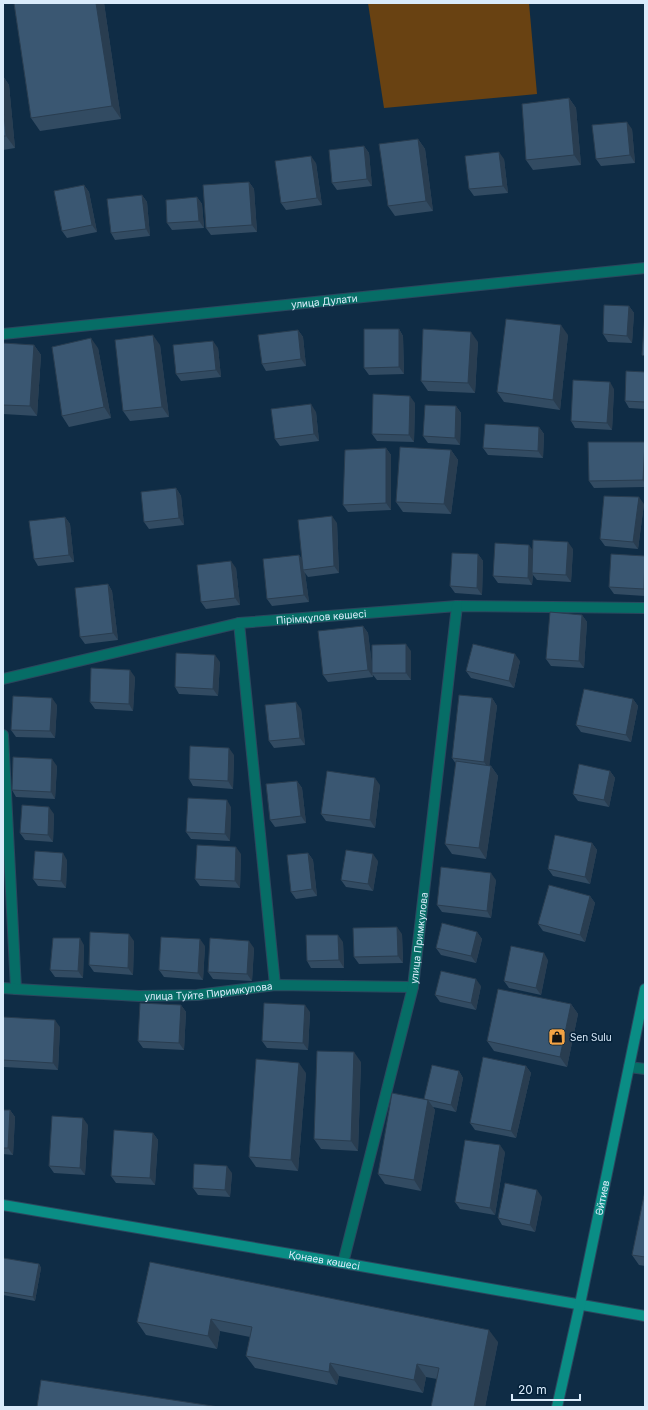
<svg xmlns="http://www.w3.org/2000/svg" width="648" height="1410" font-family="Inter,sans-serif">
	<rect width="100%" height="100%" fill="#0f2c45"/>
	<path fill="#694212" d="M 368,3 L 529,3 L 537,94 L 384,108 Z"/>
	<g fill="none" stroke-linecap="round" stroke-linejoin="round">
		<defs>
			<g id="street">
				<path id="s1" d="M 3,334 L 645,268"/>
				<path d="M 239,623 L 275,985"/>
				<path id="s2" d="M 3,679 L 239,623 L 457,606 L 645,608"/>
				<path d="M 3,735 L 16,989"/>
				<path id="s3" d="M 3,988 L 16,989 L 139,996 L 197,995 L 275,985 L 413,987"/>
				<path d="M 629,1067 L 645,1069"/>
				<path id="s4" d="M 343,1263 L 413,987 L 457,606"/>
			</g>
			<g id="secondary">
				<path id="s5" d="M 3,1205 L 343,1263 L 645,1316"/>
				<path id="s6" d="M 557,1407 L 580,1304 L 645,989"/>
			</g>
		</defs>
		<use href="#street" stroke="#2b475e" stroke-width="12"/>
		<use href="#secondary" stroke="#2b475e" stroke-width="12"/>
		<use href="#street" stroke="#066d66" stroke-width="10"/>
		<use href="#secondary" stroke="#0a8d85" stroke-width="10"/>
	</g>
	<path fill="#324b62" d="M 14,3 L 104,3 L 121,119 L 40,131 L 31,118 Z
		M 3,76 L 9,85 L 15,148 L 3,150 Z
		M 569,98 L 576,108 L 581,165 L 533,170 L 526,160 Z
		M 632,129 L 635,163 L 601,166 L 596,159 Z
		M 418,139 L 425,149 L 433,211 L 395,216 L 388,206 Z
		M 364,146 L 369,153 L 372,186 L 337,190 L 332,183 Z
		M 504,159 L 508,193 L 474,196 L 469,189 Z
		M 316,163 L 322,205 L 286,210 L 281,203 Z
		M 249,182 L 254,189 L 257,232 L 211,235 L 206,228 Z
		M 84,185 L 89,192 L 97,232 L 67,238 L 62,231 Z
		M 142,195 L 147,202 L 150,236 L 115,240 L 111,233 Z
		M 197,197 L 202,204 L 204,228 L 172,230 L 167,223 Z
		M 629,306 L 634,313 L 632,343 L 608,342 L 603,334 Z
		M 399,329 L 403,336 L 404,374 L 369,375 L 364,368 Z
		M 298,330 L 303,337 L 306,366 L 266,371 L 262,364 Z
		M 568,335 L 560,410 L 504,402 L 497,392 Z
		M 478,342 L 475,393 L 428,391 L 421,381 Z
		M 3,343 L 34,345 L 41,355 L 37,416 L 3,414 Z
		M 160,345 L 169,417 L 130,421 L 123,411 Z
		M 98,348 L 111,418 L 69,427 L 62,416 Z
		M 218,348 L 221,377 L 181,381 L 176,374 Z
		M 645,372 L 645,409 L 629,408 L 625,401 Z
		M 614,389 L 612,430 L 575,428 L 571,421 Z
		M 415,403 L 414,442 L 377,441 L 372,434 Z
		M 456,406 L 461,413 L 460,445 L 428,443 L 423,436 Z
		M 316,412 L 319,441 L 280,446 L 275,439 Z
		M 539,427 L 544,434 L 543,458 L 488,455 L 483,448 Z
		M 645,442 L 645,487 L 594,488 L 589,481 Z
		M 386,448 L 391,455 L 391,510 L 348,512 L 343,505 Z
		M 451,450 L 458,460 L 451,514 L 403,512 L 396,502 Z
		M 176,488 L 181,496 L 184,525 L 149,529 L 144,522 Z
		M 644,504 L 638,549 L 605,546 L 600,539 Z
		M 65,517 L 70,524 L 74,562 L 38,566 L 34,559 Z
		M 337,523 L 339,573 L 308,577 L 305,573 L 309,602 L 272,606 L 267,599 L 299,555 L 302,559 Z
		M 573,549 L 571,582 L 537,580 L 533,575 L 532,585 L 498,583 L 493,576 L 533,550 Z
		M 478,554 L 483,561 L 482,595 L 455,593 L 450,586 Z
		M 645,556 L 645,596 L 614,594 L 609,587 Z
		M 236,568 L 240,605 L 206,609 L 201,602 Z
		M 108,584 L 112,591 L 118,640 L 85,644 L 80,637 Z
		M 582,615 L 587,622 L 584,668 L 551,666 L 546,659 Z
		M 363,626 L 368,633 L 372,665 L 411,651 L 411,680 L 377,680 L 373,675 L 373,677 L 328,682 L 323,675 Z
		M 520,661 L 514,688 L 471,678 L 466,671 Z
		M 220,662 L 218,696 L 179,694 L 175,687 Z
		M 135,677 L 133,711 L 95,709 L 90,702 Z
		M 492,698 L 497,706 L 489,766 L 491,766 L 498,776 L 486,859 L 452,854 L 445,844 L 456,764 L 452,758 Z
		M 633,699 L 638,706 L 631,742 L 581,732 L 576,725 Z
		M 57,705 L 55,738 L 16,737 L 11,730 Z
		M 301,709 L 305,745 L 274,748 L 269,741 Z
		M 234,755 L 233,789 L 193,786 L 189,779 Z
		M 57,766 L 55,799 L 16,797 L 12,790 Z
		M 610,771 L 615,778 L 609,807 L 578,801 L 573,794 Z
		M 297,781 L 302,788 L 306,823 L 275,827 L 270,820 Z
		M 380,785 L 375,828 L 326,821 L 321,814 Z
		M 231,807 L 230,841 L 191,839 L 186,832 Z
		M 54,814 L 53,842 L 25,840 L 20,833 Z
		M 592,843 L 597,850 L 590,884 L 553,876 L 548,869 Z
		M 308,853 L 313,860 L 317,896 L 296,899 L 291,892 Z
		M 241,854 L 240,888 L 200,886 L 195,879 Z
		M 67,860 L 66,888 L 38,886 L 33,879 Z
		M 378,861 L 373,891 L 346,887 L 341,880 Z
		M 496,880 L 491,918 L 442,912 L 437,905 Z
		M 590,896 L 595,903 L 585,942 L 543,931 L 538,924 Z
		M 477,932 L 482,939 L 476,963 L 441,955 L 436,948 Z
		M 402,934 L 403,963 L 359,964 L 354,957 Z
		M 134,941 L 133,975 L 94,972 L 89,965 Z
		M 343,942 L 344,968 L 311,968 L 307,961 Z
		M 84,945 L 83,978 L 55,977 L 50,970 Z
		M 205,946 L 203,980 L 164,977 L 159,970 Z
		M 254,948 L 252,981 L 213,979 L 208,972 Z
		M 548,960 L 541,995 L 509,988 L 504,981 Z
		M 481,986 L 476,1010 L 440,1002 L 435,995 Z
		M 571,1004 L 578,1014 L 567,1067 L 494,1051 L 487,1041 Z
		M 181,1005 L 186,1012 L 184,1050 L 143,1048 L 138,1041 Z
		M 310,1012 L 308,1050 L 267,1048 L 262,1041 Z
		M 3,1017 L 60,1027 L 58,1070 L 4,1067 L 3,1065 Z
		M 361,1062 L 358,1151 L 321,1149 L 314,1139 Z
		M 526,1066 L 531,1073 L 516,1138 L 475,1130 L 470,1123 Z
		M 459,1071 L 463,1078 L 456,1112 L 433,1107 L 435,1110 L 421,1191 L 385,1184 L 378,1174 L 424,1099 Z
		M 306,1073 L 298,1171 L 256,1167 L 249,1157 Z
		M 3,1110 L 10,1110 L 15,1117 L 13,1155 L 3,1154 Z
		M 88,1125 L 85,1175 L 54,1173 L 49,1166 Z
		M 153,1133 L 158,1140 L 155,1185 L 116,1183 L 111,1176 Z
		M 505,1152 L 495,1215 L 460,1209 L 455,1202 Z
		M 232,1173 L 230,1197 L 198,1195 L 193,1188 Z
		M 645,1191 L 645,1266 L 639,1265 L 632,1255 Z
		M 542,1197 L 535,1232 L 502,1225 L 498,1218 Z
		M 3,1258 L 39,1264 L 41,1268 L 35,1301 L 3,1295 Z
		M 150,1262 L 498,1342 L 485,1407 L 431,1407 L 437,1379 L 426,1377 L 423,1393 L 339,1376 L 337,1385 L 255,1368 L 246,1356 L 250,1337 L 220,1331 L 217,1349 L 146,1335 L 137,1322 Z"/>
	<path fill="#293d50" d="M 96,3 L 104,3 L 121,119 L 112,106 Z
		M 3,76 L 9,85 L 15,148 L 6,136 L 3,104 Z
		M 569,98 L 576,108 L 581,165 L 574,155 Z
		M 627,122 L 632,129 L 635,163 L 630,155 Z
		M 418,139 L 425,149 L 433,211 L 426,201 Z
		M 364,146 L 369,153 L 372,186 L 367,179 Z
		M 499,152 L 504,159 L 508,193 L 503,186 Z
		M 311,156 L 316,163 L 322,205 L 317,198 Z
		M 249,182 L 254,189 L 257,232 L 252,225 Z
		M 84,185 L 89,192 L 97,232 L 92,225 Z
		M 142,195 L 147,202 L 150,236 L 146,229 Z
		M 197,197 L 202,204 L 204,228 L 199,221 Z
		M 629,306 L 634,313 L 632,343 L 627,336 Z
		M 561,325 L 568,335 L 560,410 L 553,400 Z
		M 399,329 L 403,336 L 404,374 L 399,367 Z
		M 298,330 L 303,337 L 306,366 L 301,359 Z
		M 471,332 L 478,342 L 475,393 L 468,383 Z
		M 153,335 L 160,345 L 169,417 L 162,407 Z
		M 91,338 L 98,348 L 111,418 L 104,407 Z
		M 213,341 L 218,348 L 221,377 L 216,370 Z
		M 34,345 L 41,355 L 37,416 L 30,406 Z
		M 610,382 L 614,389 L 612,430 L 607,423 Z
		M 410,396 L 415,403 L 414,442 L 409,435 Z
		M 311,404 L 316,412 L 319,441 L 314,434 Z
		M 456,406 L 461,413 L 460,445 L 455,438 Z
		M 539,427 L 544,434 L 543,458 L 538,451 Z
		M 645,442 L 645,484 L 643,480 Z
		M 386,448 L 391,455 L 391,510 L 386,503 Z
		M 451,450 L 458,460 L 451,514 L 444,504 Z
		M 176,488 L 181,496 L 184,525 L 179,518 Z
		M 639,497 L 644,504 L 638,549 L 633,542 Z
		M 332,516 L 337,523 L 339,573 L 334,566 Z
		M 65,517 L 70,524 L 74,562 L 69,555 Z
		M 568,542 L 573,549 L 571,582 L 566,575 Z
		M 529,545 L 534,552 L 532,573 L 533,575 L 532,585 L 528,578 Z
		M 478,554 L 483,561 L 482,595 L 477,588 Z
		M 299,555 L 304,562 L 303,570 L 305,573 L 309,602 L 304,595 Z
		M 231,561 L 236,568 L 240,605 L 235,598 Z
		M 645,568 L 645,591 L 644,589 Z
		M 108,584 L 112,591 L 118,640 L 113,633 Z
		M 582,615 L 587,622 L 584,668 L 579,661 Z
		M 363,626 L 368,633 L 373,673 L 372,673 L 373,677 L 368,670 Z
		M 406,644 L 411,651 L 411,680 L 406,673 Z
		M 515,654 L 520,661 L 514,688 L 509,681 Z
		M 215,655 L 220,662 L 218,696 L 213,689 Z
		M 130,670 L 135,677 L 133,711 L 129,704 Z
		M 52,698 L 57,705 L 55,738 L 50,731 Z
		M 492,698 L 497,706 L 489,769 L 484,762 Z
		M 633,699 L 638,706 L 631,742 L 626,735 Z
		M 296,702 L 301,709 L 305,745 L 300,738 Z
		M 229,748 L 234,755 L 233,789 L 228,781 Z
		M 52,759 L 57,766 L 55,799 L 51,792 Z
		M 491,766 L 498,776 L 486,859 L 479,848 Z
		M 610,771 L 615,778 L 609,807 L 604,800 Z
		M 375,778 L 380,785 L 375,828 L 370,820 Z
		M 297,781 L 302,788 L 306,823 L 301,816 Z
		M 227,800 L 231,807 L 230,841 L 225,834 Z
		M 49,807 L 54,814 L 53,842 L 48,835 Z
		M 592,843 L 597,850 L 590,884 L 585,877 Z
		M 236,847 L 241,854 L 240,888 L 235,881 Z
		M 63,853 L 67,860 L 66,888 L 61,881 Z
		M 308,853 L 313,860 L 317,896 L 312,889 Z
		M 373,854 L 378,861 L 373,891 L 368,884 Z
		M 491,873 L 496,880 L 491,918 L 487,911 Z
		M 590,896 L 595,903 L 585,942 L 580,935 Z
		M 397,927 L 402,934 L 403,963 L 398,956 Z
		M 477,932 L 482,939 L 476,963 L 471,956 Z
		M 129,934 L 134,941 L 133,975 L 128,968 Z
		M 338,935 L 343,942 L 344,968 L 339,960 Z
		M 80,938 L 84,945 L 83,978 L 78,971 Z
		M 200,939 L 205,946 L 203,980 L 198,973 Z
		M 249,941 L 254,948 L 252,981 L 247,974 Z
		M 544,953 L 548,960 L 541,995 L 536,988 Z
		M 476,979 L 481,986 L 476,1010 L 471,1003 Z
		M 571,1004 L 578,1014 L 567,1067 L 560,1057 Z
		M 181,1005 L 186,1012 L 184,1050 L 179,1043 Z
		M 305,1005 L 310,1012 L 308,1050 L 303,1043 Z
		M 55,1020 L 60,1027 L 58,1070 L 53,1063 Z
		M 354,1052 L 361,1062 L 358,1151 L 351,1141 Z
		M 299,1063 L 306,1073 L 298,1171 L 291,1160 Z
		M 526,1066 L 531,1073 L 516,1138 L 511,1131 Z
		M 459,1071 L 463,1078 L 456,1112 L 451,1105 Z
		M 428,1100 L 435,1110 L 421,1191 L 414,1180 Z
		M 10,1110 L 15,1117 L 13,1155 L 8,1148 Z
		M 83,1118 L 88,1125 L 85,1175 L 80,1168 Z
		M 153,1133 L 158,1140 L 155,1185 L 150,1178 Z
		M 500,1145 L 505,1152 L 495,1215 L 490,1208 Z
		M 227,1166 L 232,1173 L 230,1197 L 225,1190 Z
		M 537,1190 L 542,1197 L 535,1232 L 530,1225 Z
		M 39,1264 L 41,1268 L 35,1301 L 33,1297 Z
		M 211,1319 L 220,1331 L 217,1349 L 208,1336 Z
		M 489,1330 L 498,1342 L 485,1407 L 474,1407 Z
		M 330,1363 L 339,1376 L 337,1385 L 329,1372 Z
		M 417,1364 L 426,1377 L 423,1393 L 414,1380 Z"/>
	<path fill="#3a5772" stroke="#293d50" d="M 14,3 L 96,3 L 112,106 L 31,118 Z
		M 569,98 L 574,155 L 526,160 L 522,104 Z
		M 3,104 L 6,136 L 3,136 Z
		M 627,122 L 630,155 L 596,159 L 592,125 Z
		M 418,139 L 426,201 L 388,206 L 379,144 Z
		M 364,146 L 367,179 L 332,183 L 329,150 Z
		M 499,152 L 503,186 L 469,189 L 465,156 Z
		M 311,156 L 317,198 L 281,203 L 275,161 Z
		M 249,182 L 252,225 L 206,228 L 203,185 Z
		M 84,185 L 92,225 L 62,231 L 54,191 Z
		M 142,195 L 146,229 L 111,233 L 107,199 Z
		M 197,197 L 199,221 L 167,223 L 166,200 Z
		M 604,305 L 629,306 L 627,336 L 603,334 Z
		M 645,314 L 645,356 L 642,355 Z
		M 506,319 L 561,325 L 553,400 L 497,392 Z
		M 364,329 L 399,329 L 399,367 L 364,368 Z
		M 423,329 L 471,332 L 468,383 L 421,381 Z
		M 298,330 L 301,359 L 262,364 L 258,335 Z
		M 153,335 L 162,407 L 123,411 L 115,340 Z
		M 91,338 L 104,407 L 62,416 L 52,347 Z
		M 213,341 L 216,370 L 176,374 L 173,345 Z
		M 3,343 L 34,345 L 30,406 L 3,405 Z
		M 626,371 L 645,372 L 645,402 L 625,401 Z
		M 573,380 L 610,382 L 607,423 L 571,421 Z
		M 373,394 L 410,396 L 409,435 L 372,434 Z
		M 311,404 L 314,434 L 275,439 L 271,409 Z
		M 425,405 L 456,406 L 455,438 L 423,436 Z
		M 485,424 L 539,427 L 538,451 L 483,448 Z
		M 588,442 L 645,442 L 643,480 L 589,481 Z
		M 400,447 L 451,450 L 444,504 L 396,502 Z
		M 386,448 L 386,503 L 343,505 L 345,450 Z
		M 176,488 L 179,518 L 144,522 L 141,492 Z
		M 604,496 L 639,497 L 633,542 L 600,539 Z
		M 332,516 L 334,566 L 303,570 L 298,520 Z
		M 65,517 L 69,555 L 34,559 L 29,521 Z
		M 533,540 L 568,542 L 566,575 L 532,573 Z
		M 495,543 L 529,545 L 528,578 L 493,576 Z
		M 452,553 L 478,554 L 477,588 L 450,586 Z
		M 611,554 L 645,556 L 644,589 L 609,587 Z
		M 299,555 L 304,595 L 267,599 L 263,559 Z
		M 231,561 L 235,598 L 201,602 L 197,565 Z
		M 108,584 L 113,633 L 80,637 L 75,588 Z
		M 550,612 L 582,615 L 579,661 L 546,659 Z
		M 363,626 L 368,670 L 323,675 L 318,631 Z
		M 406,644 L 406,673 L 372,673 L 372,645 Z
		M 473,644 L 515,654 L 509,681 L 466,671 Z
		M 176,653 L 215,655 L 213,689 L 175,687 Z
		M 91,668 L 130,670 L 129,704 L 90,702 Z
		M 584,689 L 633,699 L 626,735 L 576,725 Z
		M 459,695 L 492,698 L 484,762 L 452,758 Z
		M 13,696 L 52,698 L 50,731 L 11,730 Z
		M 296,702 L 300,738 L 269,741 L 265,705 Z
		M 190,746 L 229,748 L 228,781 L 189,779 Z
		M 13,757 L 52,759 L 51,792 L 12,790 Z
		M 456,761 L 491,766 L 479,848 L 445,844 Z
		M 579,764 L 610,771 L 604,800 L 573,794 Z
		M 327,771 L 375,778 L 370,820 L 321,814 Z
		M 297,781 L 301,816 L 270,820 L 266,784 Z
		M 188,798 L 227,800 L 225,834 L 186,832 Z
		M 22,805 L 49,807 L 48,835 L 20,833 Z
		M 555,835 L 592,843 L 585,877 L 548,869 Z
		M 197,845 L 236,847 L 235,881 L 195,879 Z
		M 346,850 L 373,854 L 368,884 L 341,880 Z
		M 35,851 L 63,853 L 61,881 L 33,879 Z
		M 308,853 L 312,889 L 291,892 L 287,855 Z
		M 441,867 L 491,873 L 487,911 L 437,905 Z
		M 549,885 L 590,896 L 580,935 L 538,924 Z
		M 442,923 L 477,932 L 471,956 L 436,948 Z
		M 397,927 L 398,956 L 354,957 L 353,928 Z
		M 90,932 L 129,934 L 128,968 L 89,965 Z
		M 306,935 L 338,935 L 339,960 L 307,961 Z
		M 161,937 L 200,939 L 198,973 L 159,970 Z
		M 53,938 L 80,938 L 78,971 L 50,970 Z
		M 210,938 L 249,941 L 247,974 L 208,972 Z
		M 511,946 L 544,953 L 536,988 L 504,981 Z
		M 441,971 L 476,979 L 471,1003 L 435,995 Z
		M 498,989 L 571,1004 L 560,1057 L 487,1041 Z
		M 140,1003 L 181,1005 L 179,1043 L 138,1041 Z
		M 264,1003 L 305,1005 L 303,1043 L 262,1041 Z
		M 3,1017 L 55,1020 L 53,1063 L 3,1060 Z
		M 317,1051 L 354,1052 L 351,1141 L 314,1139 Z
		M 483,1057 L 526,1066 L 511,1131 L 470,1123 Z
		M 256,1059 L 299,1063 L 291,1160 L 249,1157 Z
		M 432,1065 L 459,1071 L 451,1105 L 424,1099 Z
		M 392,1093 L 428,1100 L 414,1180 L 378,1174 Z
		M 3,1110 L 10,1110 L 8,1148 L 3,1148 Z
		M 52,1116 L 83,1118 L 80,1168 L 49,1166 Z
		M 114,1130 L 153,1133 L 150,1178 L 111,1176 Z
		M 465,1140 L 500,1145 L 490,1208 L 455,1202 Z
		M 194,1164 L 227,1166 L 225,1190 L 193,1188 Z
		M 505,1183 L 537,1190 L 530,1225 L 498,1218 Z
		M 645,1191 L 645,1257 L 632,1255 Z
		M 3,1258 L 39,1264 L 33,1297 L 3,1292 Z
		M 150,1262 L 489,1330 L 474,1407 L 431,1407 L 439,1368 L 417,1364 L 414,1380 L 330,1363 L 329,1372 L 246,1356 L 252,1327 L 211,1319 L 208,1336 L 137,1322 Z
		M 41,1380 L 219,1407 L 37,1407 Z"/>
	<defs>
		<symbol id="shop-square" viewBox="-11 -11 22 22"><rect x="-9" y="-9" width="18" height="18" rx="4" fill="#f4a344" stroke="#05223a"/><path d="M-5-2.5h2.3a2.7 3.5 0 0 1 5.4 0H5L5.5 6h-11ZM-1.5-2.5h3a1.5 2.3 0 0 0-3 0Z" fill="#111"/></symbol>
	</defs>
	<g fill-rule="evenodd">
		<use href="#shop-square" x="547" y="1027" width="20" height="20"/>
	</g>
	<g text-anchor="middle" dominant-baseline="central" stroke-width="3" stroke-linejoin="round" paint-order="stroke">
		<g font-size="10" fill="#daebfb" stroke="#05223a">
			<text stroke="none"><textPath href="#s1" startOffset="323">улица Дулати</textPath></text>
			<text stroke="none"><textPath href="#s2" startOffset="325">Пірімқұлов көшесі</textPath></text>
			<text stroke="none"><textPath href="#s4" startOffset="334">улица Примкулова</textPath></text>
			<text stroke="none"><textPath href="#s3" startOffset="206">улица Туйте Пиримкулова</textPath></text>
			<text stroke="none"><textPath href="#s6" startOffset="214">Әйтиев</textPath></text>
			<text stroke="none"><textPath href="#s5" startOffset="326">Қонаев көшесі</textPath></text>
		</g>
		<g font-size="10" fill="#daebfb" stroke="#05223a" text-anchor="start">
			<text x="570" y="1037">Sen Sulu</text>
		</g>
	</g>
	<rect width="648" height="1410" fill="none" stroke="#daebfb" stroke-width="8"/>
	<path d="M512 1394v6h68v-6" fill="none" stroke="#daebfb" stroke-width="2"/>
	<text x="518" y="1394" font-size="12" fill="#daebfb" stroke="#05223a" stroke-width="3" paint-order="stroke">20 m</text>
</svg>
